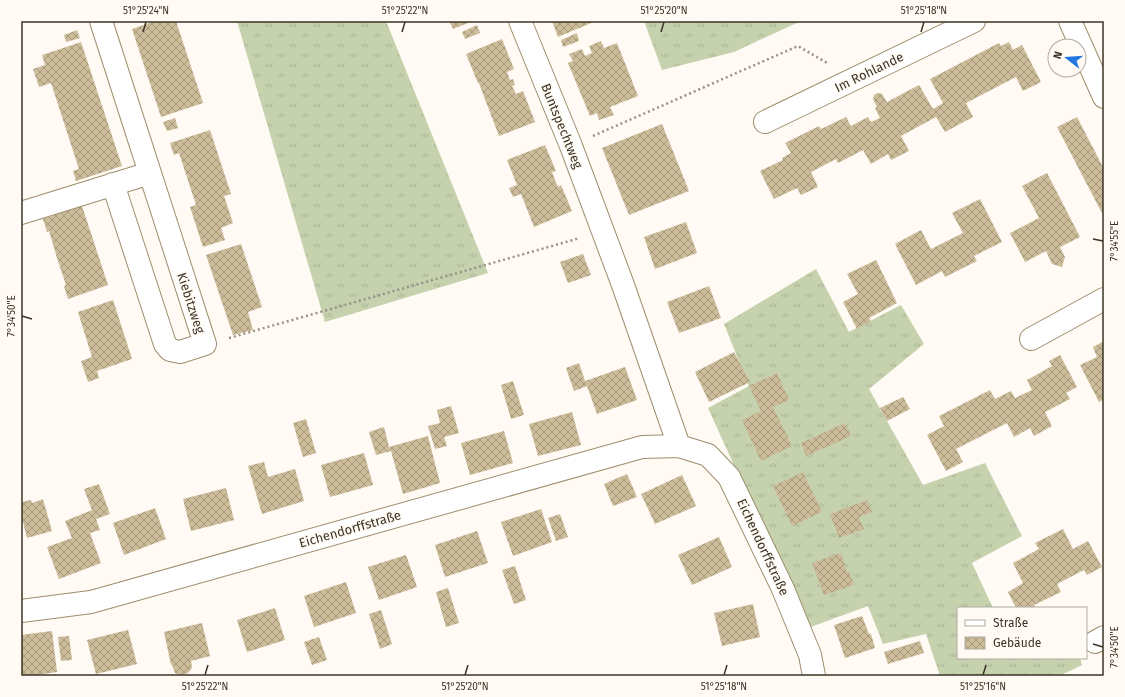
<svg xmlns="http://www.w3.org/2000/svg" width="1125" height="697" font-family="'Fira Sans',sans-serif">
	<defs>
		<pattern id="grass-tufts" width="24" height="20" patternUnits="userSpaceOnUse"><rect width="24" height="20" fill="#c5d2ad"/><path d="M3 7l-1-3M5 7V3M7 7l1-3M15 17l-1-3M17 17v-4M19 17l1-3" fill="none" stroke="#aab595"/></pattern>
		<pattern id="building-cross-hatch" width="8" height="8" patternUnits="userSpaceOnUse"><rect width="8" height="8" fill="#cdbc9a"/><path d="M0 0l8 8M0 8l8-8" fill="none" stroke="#a7997d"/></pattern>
	</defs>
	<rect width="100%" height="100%" fill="#fffbf4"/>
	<path fill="url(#grass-tufts)" d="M 237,21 L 386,21 L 488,273 L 325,322 Z
		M 644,21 L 801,21 L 734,52 L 662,70 Z
		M 816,269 L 849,332 L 901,305 L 924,344 L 869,389 L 923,485 L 985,463 L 1022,536 L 972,563 L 993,608 L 958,608 L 958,658 L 1080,658 L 1082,665 L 1059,676 L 940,676 L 926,634 L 883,644 L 868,606 L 808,628 L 708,408 L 749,386 L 724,324 Z"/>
	<path fill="url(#building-cross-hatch)" d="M 155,21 L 176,21 L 203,103 L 161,117 L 132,29 Z
		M 449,21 L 473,21 L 453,29 Z
		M 552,21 L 596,21 L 558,37 Z
		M 477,25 L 480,33 L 465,39 L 462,32 Z
		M 77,30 L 80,38 L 66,42 L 64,35 Z
		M 577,33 L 579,41 L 563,47 L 561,40 Z
		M 502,39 L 514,69 L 507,72 L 510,80 L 513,79 L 515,85 L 512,86 L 516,94 L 523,91 L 535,122 L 499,136 L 483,94 L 479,83 L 478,83 L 466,54 Z
		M 601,41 L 604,48 L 617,43 L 638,96 L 610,107 L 614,115 L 599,120 L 597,113 L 590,116 L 568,63 L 573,61 L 569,54 L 582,49 L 585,56 L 592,53 L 589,46 Z
		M 81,42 L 122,166 L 76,181 L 73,171 L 79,169 L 51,83 L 39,87 L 33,69 L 45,65 L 42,55 Z
		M 1009,42 L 1013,50 L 1022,45 L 1041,82 L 1023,91 L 1016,77 L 966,103 L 973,117 L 945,132 L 936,117 L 901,136 L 909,151 L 891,160 L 888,154 L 871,164 L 863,150 L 838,163 L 836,159 L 811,172 L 818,187 L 801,195 L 797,188 L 774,199 L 760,171 L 783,160 L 782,158 L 791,153 L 785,143 L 819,126 L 821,129 L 846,117 L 851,126 L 868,117 L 871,122 L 880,118 L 875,108 L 877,107 L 873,99 L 874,95 L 878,93 L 882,94 L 887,102 L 919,85 L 933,109 L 943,103 L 930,79 L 999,43 L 1001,46 Z
		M 1077,117 L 1104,169 L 1104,217 L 1057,127 Z
		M 175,118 L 178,128 L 167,131 L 163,122 Z
		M 662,124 L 689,191 L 629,215 L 602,148 Z
		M 210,130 L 231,194 L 224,196 L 233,223 L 221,228 L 225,240 L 203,247 L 190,207 L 196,205 L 179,153 L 174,155 L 170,143 Z
		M 545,145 L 556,171 L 552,172 L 555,180 L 558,187 L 561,185 L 572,211 L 534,227 L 521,194 L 513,197 L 509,188 L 517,185 L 507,160 Z
		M 1047,173 L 1080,237 L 1060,247 L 1065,257 L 1062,267 L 1052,264 L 1046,251 L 1025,262 L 1010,233 L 1039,218 L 1022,186 Z
		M 980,199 L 1002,242 L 974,256 L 977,261 L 945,277 L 942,271 L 916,285 L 895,244 L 921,230 L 931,249 L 963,233 L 952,213 Z
		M 82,206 L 108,285 L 68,299 L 64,286 L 66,285 L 57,258 L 49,231 L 47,232 L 43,219 Z
		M 686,222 L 697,253 L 655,269 L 644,237 Z
		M 241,244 L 262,307 L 248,312 L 253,330 L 233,335 L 206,255 Z
		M 583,254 L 591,275 L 568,283 L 560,262 Z
		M 876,260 L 897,303 L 869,318 L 871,321 L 857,329 L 843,302 L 858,294 L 847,274 Z
		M 709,286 L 721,318 L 679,333 L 667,302 Z
		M 113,300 L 132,359 L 97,371 L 99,378 L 88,382 L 81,361 L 92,357 L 78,312 Z
		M 1104,341 L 1104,399 L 1099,402 L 1080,365 L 1097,357 L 1093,347 Z
		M 734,352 L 750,382 L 709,402 L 695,372 Z
		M 1060,355 L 1077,387 L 1066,393 L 1070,399 L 1045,412 L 1052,426 L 1034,436 L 1030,428 L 1014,437 L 1007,423 L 956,449 L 963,462 L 946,471 L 927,435 L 944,426 L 939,416 L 990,390 L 995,399 L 1011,391 L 1015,398 L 1032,390 L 1027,380 L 1052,366 L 1049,361 Z
		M 579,363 L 585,381 L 625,367 L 637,400 L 597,414 L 587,386 L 574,391 L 566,368 Z
		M 777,373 L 789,400 L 773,407 L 792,446 L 761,461 L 742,420 L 761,411 L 749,386 Z
		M 513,381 L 524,415 L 511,419 L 501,385 Z
		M 903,397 L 910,409 L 887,421 L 880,408 Z
		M 451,406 L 459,433 L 444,437 L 447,446 L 435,449 L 428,426 L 440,423 L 437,410 Z
		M 572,412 L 581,445 L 538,456 L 529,424 Z
		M 306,419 L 316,453 L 303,457 L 293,423 Z
		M 845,423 L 851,436 L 806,456 L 801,443 Z
		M 384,427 L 389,447 L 428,436 L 440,483 L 403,494 L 391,451 L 376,455 L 369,432 Z
		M 504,431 L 513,463 L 470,475 L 461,443 Z
		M 364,453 L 373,485 L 330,497 L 321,465 Z
		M 264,462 L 268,477 L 295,469 L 304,501 L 262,514 L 248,466 Z
		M 803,472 L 822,512 L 792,526 L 773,486 Z
		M 627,474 L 637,497 L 613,506 L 604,484 Z
		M 682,475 L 696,506 L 655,524 L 641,494 Z
		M 99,484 L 110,514 L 96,519 L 100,530 L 90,533 L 101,563 L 59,579 L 47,547 L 72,538 L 65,521 L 92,510 L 84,489 Z
		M 226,488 L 234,520 L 191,531 L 183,499 Z
		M 43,499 L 52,531 L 27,538 L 21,514 L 21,502 L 31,500 L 32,503 Z
		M 867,500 L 872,512 L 859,517 L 864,529 L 839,538 L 830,514 Z
		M 155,508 L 166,539 L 124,555 L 113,523 Z
		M 541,509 L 552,542 L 513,556 L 501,522 Z
		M 560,514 L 568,537 L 556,541 L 548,518 Z
		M 1063,529 L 1073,549 L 1088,541 L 1102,567 L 1087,575 L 1084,570 L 1057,584 L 1061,592 L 1034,605 L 1036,608 L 1016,608 L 1008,592 L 1023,583 L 1013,563 L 1039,549 L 1035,543 Z
		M 477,531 L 488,563 L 445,577 L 435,545 Z
		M 719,537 L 732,567 L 692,585 L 678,555 Z
		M 841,553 L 847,572 L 849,571 L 854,585 L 824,595 L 812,563 Z
		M 406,555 L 417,587 L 379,600 L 368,567 Z
		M 515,566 L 526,600 L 514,604 L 502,570 Z
		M 346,582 L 356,613 L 314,627 L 304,596 Z
		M 448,588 L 459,623 L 446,627 L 436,592 Z
		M 753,604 L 760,637 L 722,646 L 714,613 Z
		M 275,608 L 285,640 L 247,652 L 237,620 Z
		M 381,610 L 392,644 L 380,649 L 369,614 Z
		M 862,616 L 869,634 L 871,634 L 875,648 L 845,658 L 834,625 Z
		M 202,623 L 210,656 L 191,661 L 192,668 L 188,673 L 181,675 L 175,673 L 172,665 L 171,665 L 164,632 Z
		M 128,630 L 137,664 L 96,674 L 87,640 Z
		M 52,631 L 57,672 L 37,675 L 37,676 L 21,676 L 21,635 Z
		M 69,636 L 72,660 L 61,661 L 58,637 Z
		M 319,637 L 327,660 L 312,665 L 304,642 Z
		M 920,641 L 924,653 L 888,664 L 884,652 Z"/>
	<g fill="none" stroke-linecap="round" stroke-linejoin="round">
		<defs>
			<path id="street" d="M 101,21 L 205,344 L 180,352 L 170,350 L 165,344 L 113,184
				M 520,21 L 571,146 L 623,285 L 679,446
				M 1070,21 L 1104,97
				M 765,122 L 974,21
				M 21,213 L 150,173
				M 1031,339 L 1104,299
				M 21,611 L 91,602 L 642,447 L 679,446 L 708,455 L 729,477 L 783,589 L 810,655 L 814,676
				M 1095,642 L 1104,637"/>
		</defs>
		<use href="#street" stroke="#9e8d6d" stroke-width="24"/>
		<path stroke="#969086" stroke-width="2.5" stroke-dasharray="2 3" stroke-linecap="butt" d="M 593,136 L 798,46 L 829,64
			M 229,338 L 580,238"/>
		<use href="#street" stroke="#fff" stroke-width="22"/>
	</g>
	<path fill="none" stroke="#3a3326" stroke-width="1.5" d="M 143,32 L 146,22M 402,32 L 405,22M 661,32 L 664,22M 921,32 L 924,22M 1093,239 L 1103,241M 22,316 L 32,319M 1093,644 L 1103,647M 205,675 L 208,665M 465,675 L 468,665M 724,675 L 727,665M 983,675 L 986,665"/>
	<g text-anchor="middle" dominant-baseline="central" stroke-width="3.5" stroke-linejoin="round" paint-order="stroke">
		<g font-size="13" fill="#3a3326" stroke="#fffbf4">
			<text transform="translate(869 72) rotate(-26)">Im Rohlande</text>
			<text transform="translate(562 126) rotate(68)">Buntspechtweg</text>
			<text transform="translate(191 303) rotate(72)">Kiebitzweg</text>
			<text transform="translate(350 529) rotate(-16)">Eichendorffstraße</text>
			<text transform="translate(763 547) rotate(65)">Eichendorffstraße</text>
		</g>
	</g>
	<rect width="1125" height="697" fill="none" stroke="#fffbf4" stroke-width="44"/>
	<rect x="957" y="607" width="130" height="52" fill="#fffbf4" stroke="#b0aba2"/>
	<rect x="965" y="620" width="20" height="6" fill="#ffffff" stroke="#b0aba2"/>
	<text x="993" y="627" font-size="12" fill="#3a3326">Straße</text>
	<rect x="965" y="637" width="20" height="12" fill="url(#building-cross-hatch)" stroke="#b0aba2"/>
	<text x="993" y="647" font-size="12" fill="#3a3326">Gebäude</text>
	<g transform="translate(1067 58) rotate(287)"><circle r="19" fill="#fffbf4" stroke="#b0aba2"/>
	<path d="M0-3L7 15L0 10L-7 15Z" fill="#2176e0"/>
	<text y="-6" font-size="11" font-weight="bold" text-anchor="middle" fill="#3a3326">N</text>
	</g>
	<rect x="22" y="22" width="1081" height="653" fill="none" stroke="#3a3326" stroke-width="1.5"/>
	<g font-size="10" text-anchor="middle" fill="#3a3326">
		<text x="146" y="14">51°25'24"N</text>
		<text x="405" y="14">51°25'22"N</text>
		<text x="664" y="14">51°25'20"N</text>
		<text x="924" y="14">51°25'18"N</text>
		<text transform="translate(1114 241) rotate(-90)" y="4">7°34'55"E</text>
		<text transform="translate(11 316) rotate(-90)" y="4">7°34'50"E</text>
		<text transform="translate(1114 647) rotate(-90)" y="4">7°34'50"E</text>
		<text x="205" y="690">51°25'22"N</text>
		<text x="465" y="690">51°25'20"N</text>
		<text x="724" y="690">51°25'18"N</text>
		<text x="983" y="690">51°25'16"N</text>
	</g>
</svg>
